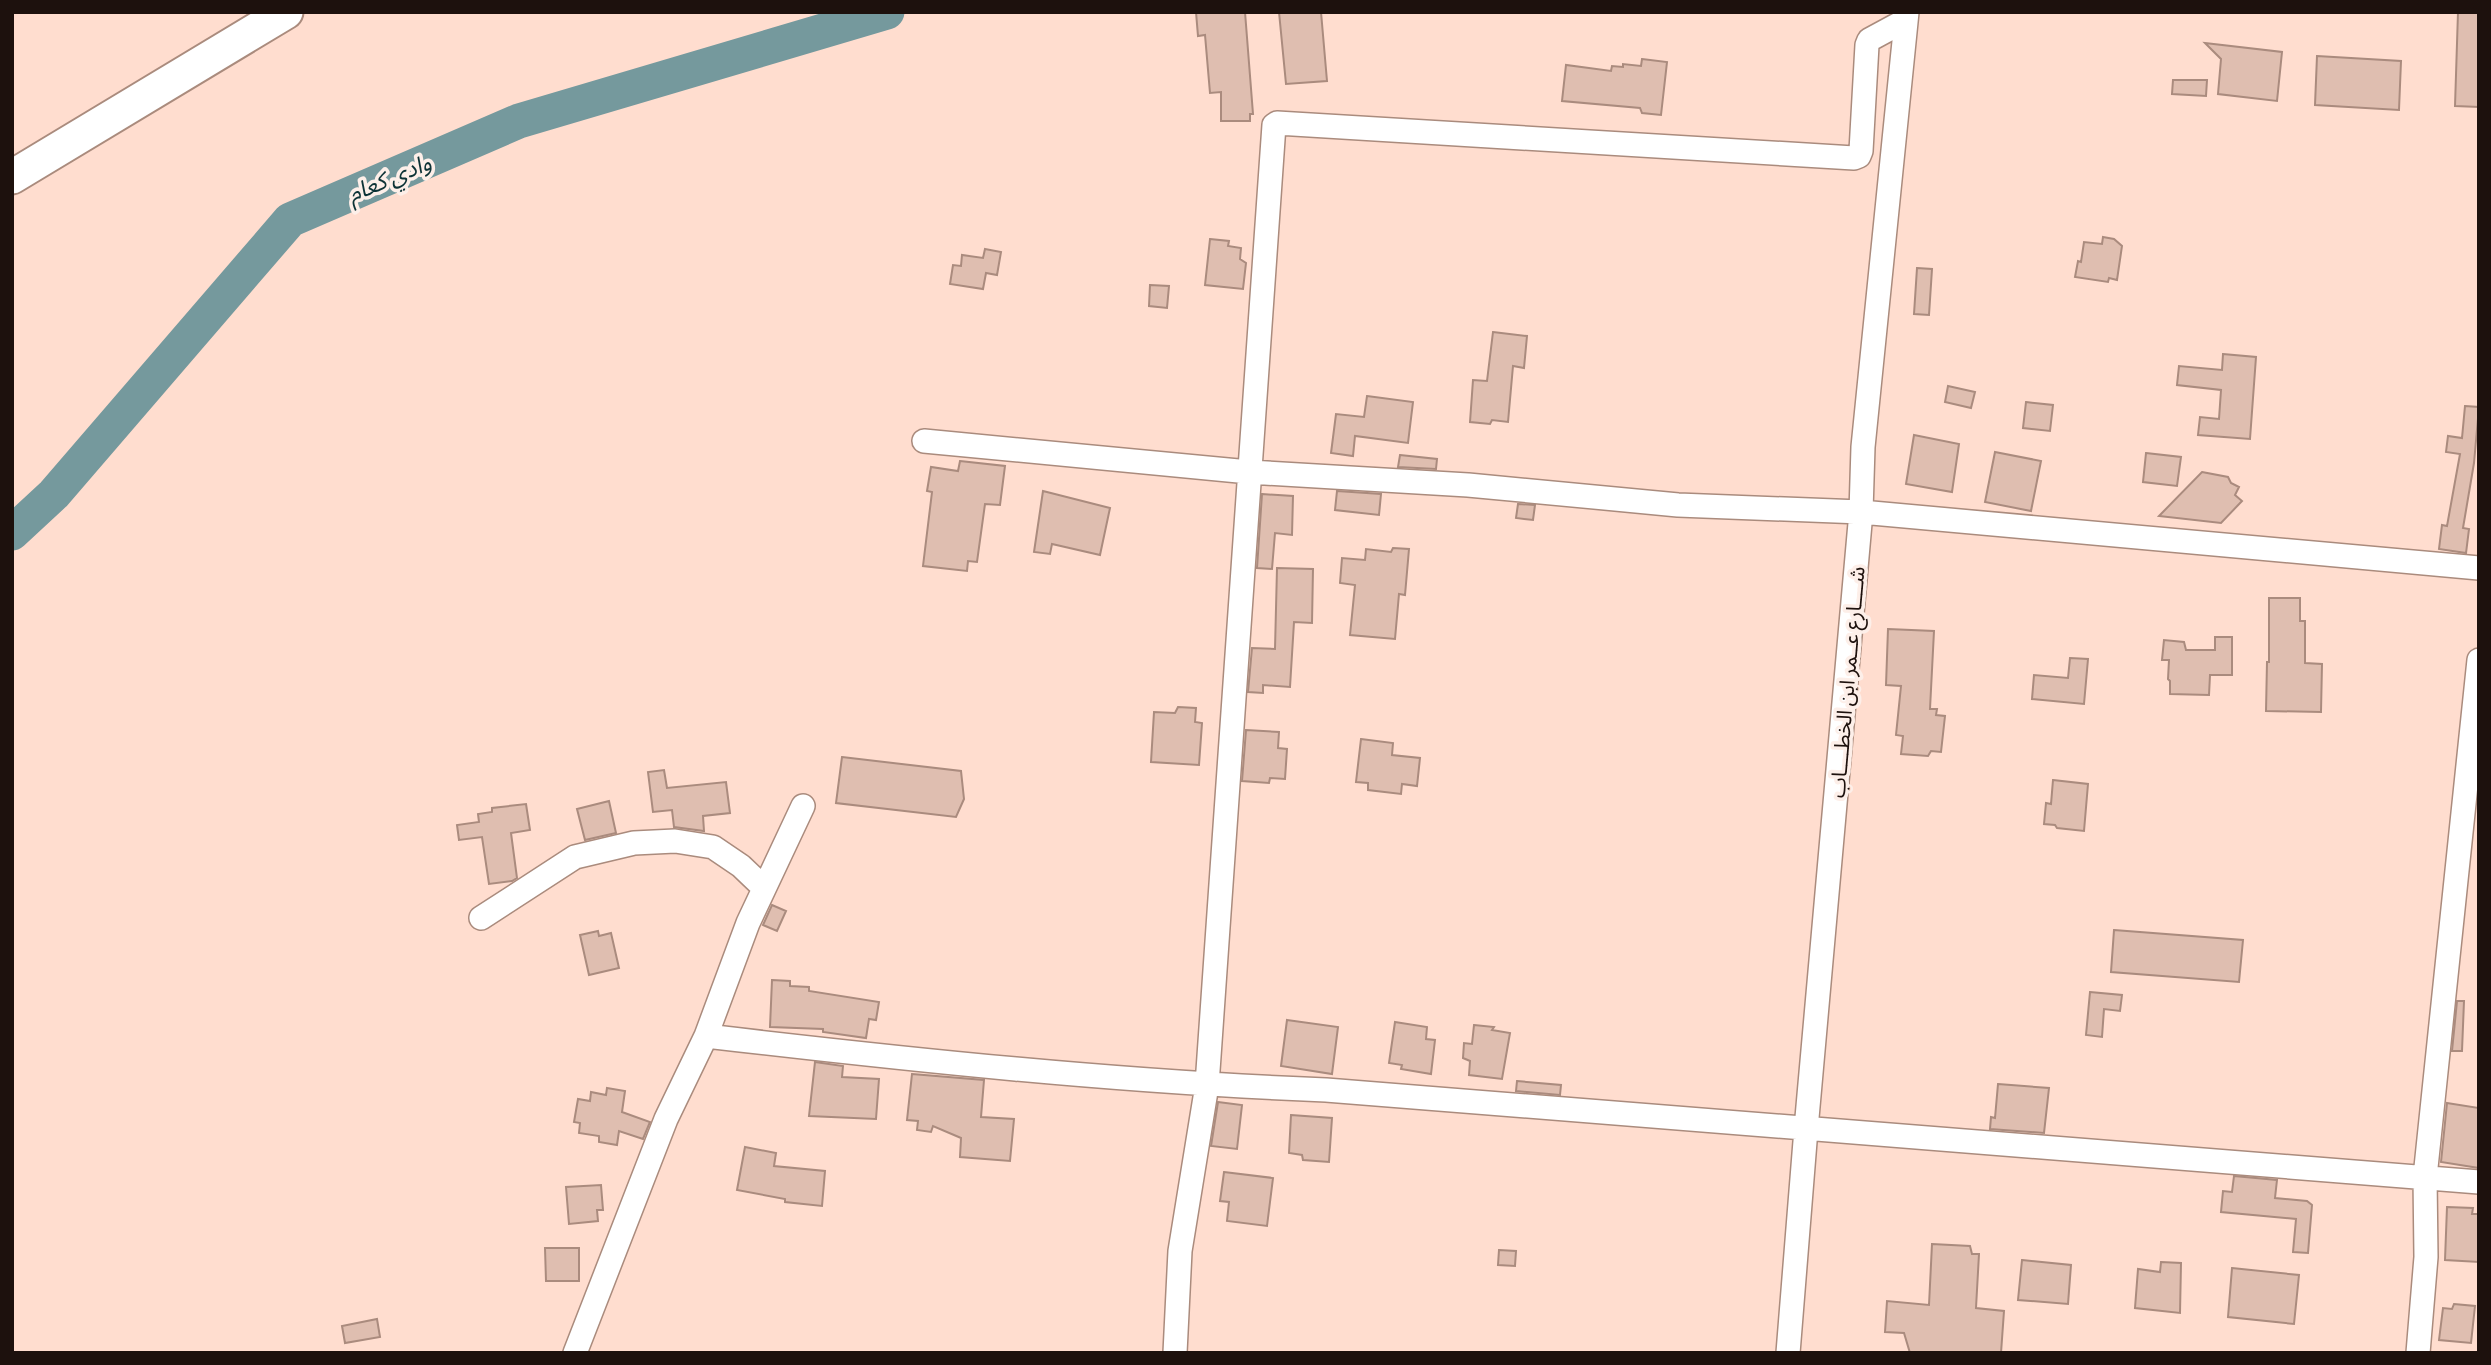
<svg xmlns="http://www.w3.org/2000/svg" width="2491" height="1365" font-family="Commissioner,'Noto Sans Arabic',sans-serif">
	<rect width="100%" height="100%" fill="#ffddcf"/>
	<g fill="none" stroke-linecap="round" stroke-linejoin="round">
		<path stroke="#75999d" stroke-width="35" d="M 12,533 L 54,494 L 290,220 L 519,121 L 887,12"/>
	</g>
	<path fill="#dfbeb0" stroke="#aa8b7e" stroke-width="2" d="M 1196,12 L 1245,12 L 1253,114 L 1250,114 L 1250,121 L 1221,121 L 1221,92 L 1210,93 L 1205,35 L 1198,36 Z
		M 1279,12 L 1321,12 L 1327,81 L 1286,84 Z
		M 2458,12 L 2479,12 L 2479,107 L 2455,106 Z
		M 2205,43 L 2282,52 L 2277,101 L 2218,94 L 2221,59 Z
		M 2317,56 L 2401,61 L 2399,110 L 2315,105 Z
		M 1642,59 L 1667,62 L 1661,115 L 1642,113 L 1640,108 L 1562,101 L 1566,65 L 1611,71 L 1612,66 L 1623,67 L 1623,64 L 1641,66 Z
		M 2173,80 L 2207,80 L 2206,96 L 2172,94 Z
		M 2103,237 L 2114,239 L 2122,246 L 2117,280 L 2109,278 L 2108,282 L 2075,277 L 2078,261 L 2081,262 L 2084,242 L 2102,244 Z
		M 1210,239 L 1229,241 L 1228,246 L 1241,248 L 1240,259 L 1246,263 L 1243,289 L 1205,285 Z
		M 985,249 L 1001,252 L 997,275 L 986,273 L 983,289 L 950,284 L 953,265 L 961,266 L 962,255 L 983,258 Z
		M 1917,268 L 1932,269 L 1929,315 L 1914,314 Z
		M 1150,285 L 1169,286 L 1167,308 L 1149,306 Z
		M 1493,332 L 1527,336 L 1524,368 L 1513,366 L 1508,422 L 1492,420 L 1490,424 L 1470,422 L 1473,380 L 1487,381 Z
		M 2223,354 L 2256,357 L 2250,439 L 2198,435 L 2200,417 L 2219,419 L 2221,390 L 2177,385 L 2179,366 L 2222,370 Z
		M 1948,386 L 1975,392 L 1971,408 L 1945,402 Z
		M 1367,396 L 1413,402 L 1408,443 L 1355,436 L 1353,456 L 1331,453 L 1336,414 L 1364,417 Z
		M 2026,402 L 2053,405 L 2050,431 L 2023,428 Z
		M 2465,406 L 2479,407 L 2474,463 L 2463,528 L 2469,529 L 2466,553 L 2439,549 L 2442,525 L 2447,526 L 2460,454 L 2446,452 L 2448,436 L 2462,438 Z
		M 1914,435 L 1959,444 L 1952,492 L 1906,484 Z
		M 1995,452 L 2041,461 L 2031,511 L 1985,502 Z
		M 2146,453 L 2181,457 L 2177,486 L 2143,482 Z
		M 1400,455 L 1437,459 L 1436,469 L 1398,467 Z
		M 960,461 L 1005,466 L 1000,505 L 985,504 L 977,562 L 968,561 L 967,571 L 923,566 L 932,492 L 927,491 L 931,467 L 958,471 Z
		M 2202,472 L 2228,477 L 2231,483 L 2239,487 L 2235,495 L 2242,501 L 2221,523 L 2159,516 Z
		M 1043,491 L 1110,508 L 1100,555 L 1052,544 L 1050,554 L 1034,552 Z
		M 1337,491 L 1381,494 L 1379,515 L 1335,510 Z
		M 1262,494 L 1293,496 L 1292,535 L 1275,533 L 1272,569 L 1257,568 Z
		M 1518,504 L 1535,505 L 1533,520 L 1516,518 Z
		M 1393,548 L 1409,549 L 1405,595 L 1399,594 L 1395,639 L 1350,635 L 1355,585 L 1340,583 L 1342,558 L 1365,560 L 1366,549 L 1391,552 Z
		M 1277,568 L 1313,569 L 1312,623 L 1294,622 L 1290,687 L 1263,685 L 1263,693 L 1248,692 L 1252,648 L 1275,649 Z
		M 2269,598 L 2300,598 L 2300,621 L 2305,621 L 2305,663 L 2322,664 L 2321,712 L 2266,711 L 2267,662 L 2269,662 Z
		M 1888,629 L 1934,631 L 1930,709 L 1937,709 L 1936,715 L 1945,716 L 1941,752 L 1931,751 L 1928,756 L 1901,754 L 1903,736 L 1896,735 L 1901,686 L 1886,685 Z
		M 2215,637 L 2232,637 L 2232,675 L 2210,675 L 2209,695 L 2170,694 L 2170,681 L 2168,679 L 2169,660 L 2162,660 L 2164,640 L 2184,642 L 2186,650 L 2215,650 Z
		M 2070,658 L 2088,659 L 2084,704 L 2032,699 L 2034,675 L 2068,678 Z
		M 1178,707 L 1196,708 L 1195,722 L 1202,723 L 1199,765 L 1151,762 L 1154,712 L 1175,713 Z
		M 1246,730 L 1279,732 L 1278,748 L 1287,749 L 1285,779 L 1270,778 L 1269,783 L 1242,781 Z
		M 1361,739 L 1393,743 L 1392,755 L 1420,758 L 1417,786 L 1402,784 L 1401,794 L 1368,790 L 1368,783 L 1356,782 Z
		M 842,757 L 961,771 L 964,799 L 956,817 L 836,803 Z
		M 664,770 L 667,788 L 726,782 L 730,813 L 703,816 L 704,831 L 674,827 L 672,810 L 653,812 L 648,772 Z
		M 2053,780 L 2088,784 L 2084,831 L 2057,828 L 2055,825 L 2044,824 L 2046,803 L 2051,804 Z
		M 609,801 L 616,833 L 585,840 L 577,809 Z
		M 526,804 L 530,830 L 511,833 L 517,878 L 512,881 L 489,884 L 482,837 L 459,840 L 457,825 L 479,822 L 478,814 L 492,812 L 492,808 Z
		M 772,905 L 786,911 L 777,931 L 763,925 Z
		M 2114,930 L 2243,940 L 2239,982 L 2111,972 Z
		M 598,931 L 599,936 L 611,933 L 619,968 L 589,975 L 580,935 Z
		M 772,980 L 790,981 L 790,986 L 809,987 L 809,991 L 879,1002 L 876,1020 L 869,1019 L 866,1038 L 823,1032 L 823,1029 L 770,1027 Z
		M 2090,992 L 2122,995 L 2120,1011 L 2104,1009 L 2102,1037 L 2086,1035 Z
		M 2457,1001 L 2464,1001 L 2462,1051 L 2452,1051 Z
		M 1287,1020 L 1338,1027 L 1332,1074 L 1281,1066 Z
		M 1395,1022 L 1427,1027 L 1426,1039 L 1435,1040 L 1431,1074 L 1401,1069 L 1402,1065 L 1389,1063 Z
		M 1474,1025 L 1494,1027 L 1492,1030 L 1510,1033 L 1502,1079 L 1469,1075 L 1470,1061 L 1463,1058 L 1464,1043 L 1472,1044 Z
		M 815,1062 L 843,1066 L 842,1077 L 879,1079 L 876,1119 L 809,1116 Z
		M 912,1074 L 984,1080 L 981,1117 L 1014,1119 L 1010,1161 L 960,1157 L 961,1138 L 933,1126 L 931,1132 L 917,1130 L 918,1121 L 907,1120 Z
		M 1517,1081 L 1561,1085 L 1560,1095 L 1516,1091 Z
		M 1998,1084 L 2049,1088 L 2044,1133 L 1990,1129 L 1991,1117 L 1995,1118 Z
		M 607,1088 L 625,1091 L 622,1112 L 650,1122 L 643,1139 L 619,1131 L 617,1145 L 599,1142 L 599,1136 L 579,1133 L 580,1123 L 574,1122 L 578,1099 L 590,1101 L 591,1092 L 606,1095 Z
		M 1218,1102 L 1242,1105 L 1237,1149 L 1211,1146 Z
		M 2447,1103 L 2479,1108 L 2479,1168 L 2441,1162 Z
		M 1291,1115 L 1332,1118 L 1329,1162 L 1303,1160 L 1302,1155 L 1289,1153 Z
		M 745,1147 L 776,1153 L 774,1166 L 825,1171 L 822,1206 L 785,1202 L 785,1199 L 737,1190 Z
		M 1224,1172 L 1273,1178 L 1267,1226 L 1227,1221 L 1229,1202 L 1220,1201 Z
		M 2234,1176 L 2277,1180 L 2275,1198 L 2307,1201 L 2312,1205 L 2308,1253 L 2293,1252 L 2296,1219 L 2221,1212 L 2223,1191 L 2232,1192 Z
		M 601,1185 L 603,1210 L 597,1210 L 598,1221 L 569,1224 L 566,1187 Z
		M 2447,1207 L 2473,1208 L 2472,1214 L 2479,1214 L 2479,1262 L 2445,1260 Z
		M 1932,1244 L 1970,1246 L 1972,1254 L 1979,1254 L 1976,1308 L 2004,1311 L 2001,1353 L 1910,1353 L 1904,1333 L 1885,1332 L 1887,1301 L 1929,1305 Z
		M 545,1248 L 579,1248 L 579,1281 L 546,1281 Z
		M 1499,1250 L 1516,1251 L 1515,1266 L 1498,1265 Z
		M 2022,1260 L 2071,1265 L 2068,1304 L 2018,1300 Z
		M 2161,1262 L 2181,1263 L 2180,1313 L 2135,1308 L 2138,1269 L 2160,1272 Z
		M 2232,1268 L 2299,1275 L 2294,1324 L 2228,1317 Z
		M 2454,1304 L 2475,1306 L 2471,1343 L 2439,1340 L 2443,1308 L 2452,1309 Z
		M 377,1319 L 380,1337 L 345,1343 L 342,1326 Z"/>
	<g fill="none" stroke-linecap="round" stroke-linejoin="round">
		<defs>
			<path id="street" d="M 924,441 L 1249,472 L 1468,485 L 1678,505 L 1861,512 L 2479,568
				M 481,918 L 575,857 L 634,843 L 675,841 L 713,847 L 741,866 L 764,888
				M 706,1036 L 748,923 L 803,806
				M 575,1353 L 666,1119 L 706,1036 C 911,1060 1120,1082 1326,1090 L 2479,1182
				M 1175,1353 L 1180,1251 L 1207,1085 L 1274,125 L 1277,123 L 1854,158 L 1859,156 L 1861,151 L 1867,45 L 1869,40 L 1906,20
				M 1788,1353 L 1806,1129 L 1861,512 L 1863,447 L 1907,12
				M 2418,1353 L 2426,1257 L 2425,1177 L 2479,660"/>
			<path id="secondary" d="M 12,177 L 286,12"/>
		</defs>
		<use href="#street" stroke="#aa8b7d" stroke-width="26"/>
		<use href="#secondary" stroke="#aa8b7d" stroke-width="37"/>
		<use href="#street" stroke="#fff" stroke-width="23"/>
		<use href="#secondary" stroke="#fff" stroke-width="33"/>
	</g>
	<g text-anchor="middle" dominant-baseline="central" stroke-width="7" stroke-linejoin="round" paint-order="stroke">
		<g font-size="21" fill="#1d110d" stroke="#fdefe9">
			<text transform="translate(1846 682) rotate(-85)">شــــارع عــمر ابن الخطــــاب</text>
		</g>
		<g font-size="23" font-style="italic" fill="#0c3236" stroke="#fdefe9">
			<text transform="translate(389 177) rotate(-23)">وادي كعام</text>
		</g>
	</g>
	<rect width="2491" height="1365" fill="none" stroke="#1d110d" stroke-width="28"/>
</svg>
